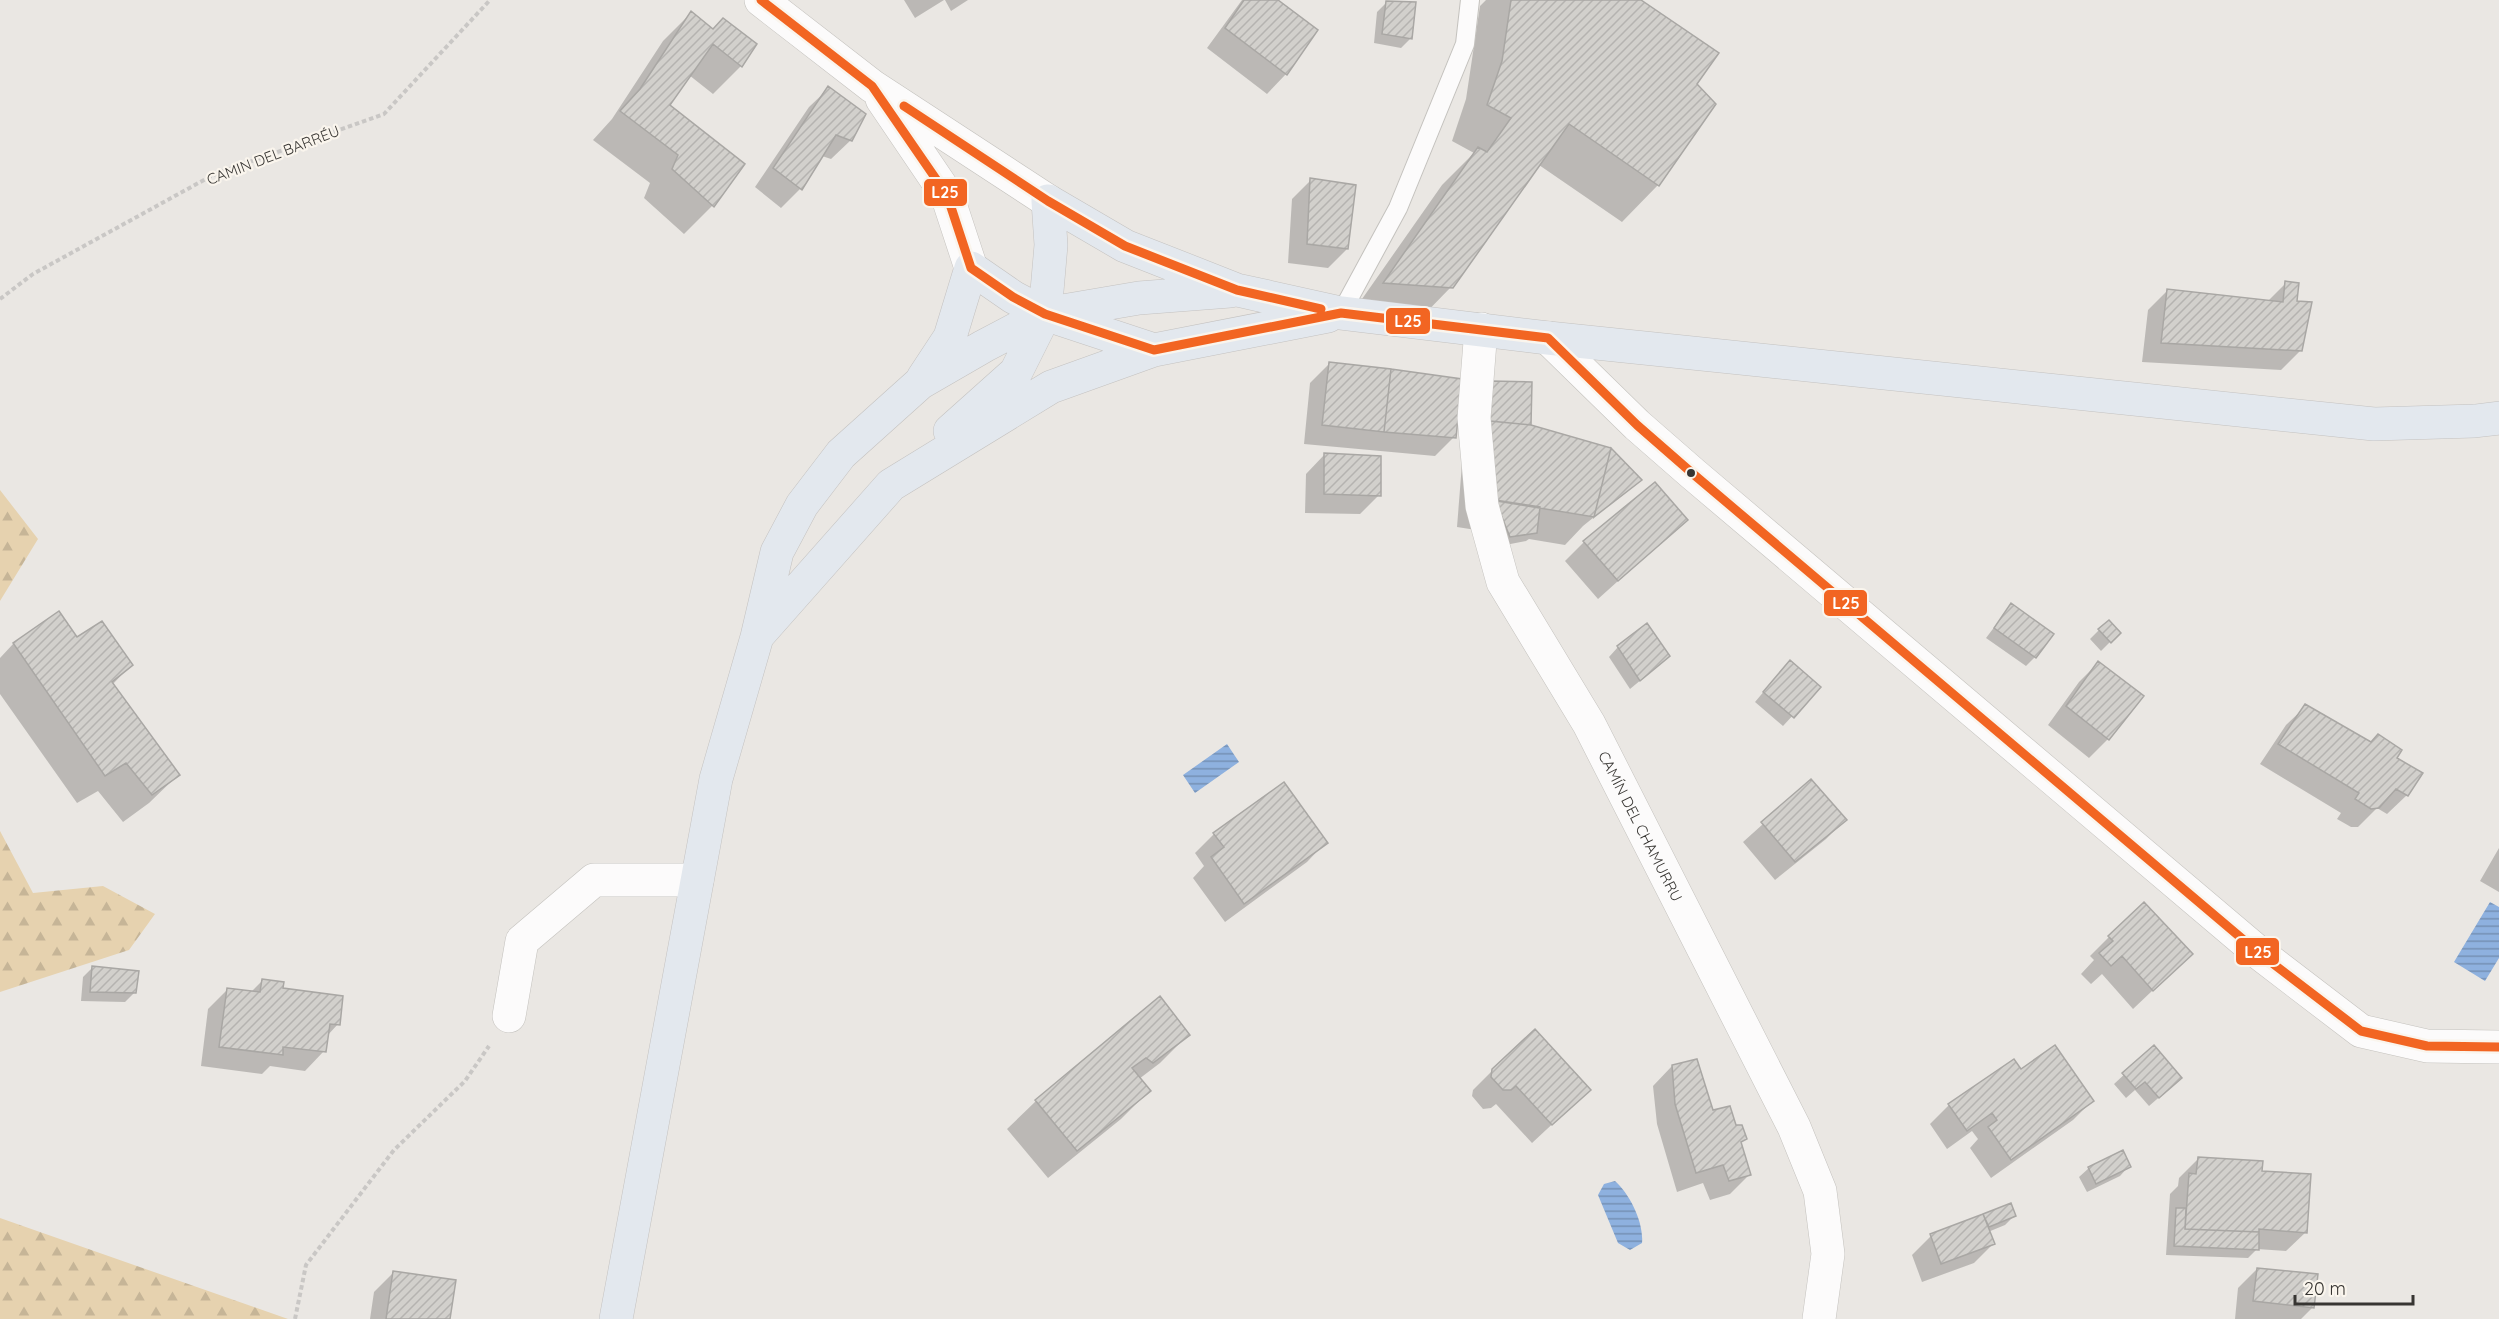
<svg xmlns="http://www.w3.org/2000/svg" width="2499" height="1319" font-family="Quicksand,sans-serif">
	<defs>
		<pattern id="forest-firs" width="22" height="20" patternUnits="userSpaceOnUse" patternTransform="scale(1.5)"><rect width="22" height="20" fill="#e6d2af"/><path d="M5 1l3.5 6h-7zM16 11l3.5 6h-7z" fill="#c6b597"/></pattern>
		<pattern id="water-rules" width="6" height="5" patternUnits="userSpaceOnUse" patternTransform="scale(1.5)"><rect width="6" height="5" fill="#8eb1df"/><path d="M0 2.5h6" fill="none" stroke="#7591b5"/></pattern>
		<pattern id="building-hatch" width="6" height="6" patternUnits="userSpaceOnUse" patternTransform="scale(1.5)"><rect width="6" height="6" fill="#d2d0cc"/><path d="M-1 1l2-2M0 6l6-6M5 7l2-2" fill="none" stroke="#b5b3b0"/></pattern>
	</defs>
	<rect width="100%" height="100%" fill="#eae7e3"/>
	<path fill="url(#forest-firs)" d="M 0,490 L 38,539 L 0,601 Z
		M 0,831 L 33,893 L 103,886 L 155,914 L 129,950 L 0,992 Z
		M 0,1218 L 288,1319 L 0,1319 Z"/>
	<path fill="url(#water-rules)" d="M 1227,744 L 1239,762 L 1195,793 L 1183,775 Z
		M 2490,902 L 2499,907 L 2499,958 L 2485,981 L 2454,962 Z
		M 1615,1181 C 1630,1194 1644,1223 1642,1243 L 1630,1250 L 1618,1243 L 1598,1195 L 1604,1184 Z"/>
	<path fill="#0003" d="M 904,0 L 944,0 L 915,18 Z
		M 945,0 L 968,0 L 951,11 Z
		M 1242,0 L 1276,0 L 1316,31 L 1286,74 L 1267,94 L 1207,48 Z
		M 1486,0 L 1638,0 L 1695,84 L 1658,185 L 1622,222 L 1539,165 L 1451,287 L 1415,324 L 1348,319 L 1442,185 L 1474,153 L 1452,141 L 1466,99 L 1480,6 Z
		M 1387,2 L 1411,38 L 1401,48 L 1374,43 L 1377,12 Z
		M 691,13 L 712,30 L 741,66 L 713,94 L 689,75 L 667,105 L 743,165 L 712,206 L 684,234 L 644,198 L 650,183 L 593,140 L 612,119 L 663,41 Z
		M 829,88 L 851,140 L 831,159 L 822,156 L 800,189 L 781,208 L 755,187 L 809,107 Z
		M 1311,180 L 1347,249 L 1328,268 L 1288,263 L 1292,199 Z
		M 2286,283 L 2295,302 L 2301,350 L 2281,370 L 2142,362 L 2148,310 L 2168,290 L 2267,302 Z
		M 1330,363 L 1454,437 L 1435,456 L 1304,444 L 1310,383 Z
		M 1529,426 L 1640,480 L 1583,526 L 1565,545 L 1529,539 L 1526,541 L 1500,546 L 1495,533 L 1457,527 L 1463,451 Z
		M 1325,454 L 1379,495 L 1360,514 L 1305,513 L 1306,474 Z
		M 1686,520 L 1598,599 L 1565,561 L 1584,542 Z
		M 2011,605 L 2035,657 L 2026,666 L 1986,638 Z
		M 58,613 L 76,639 L 131,665 L 112,685 L 178,775 L 149,803 L 123,822 L 98,791 L 77,803 L 0,694 L 0,658 L 13,644 Z
		M 2099,630 L 2119,633 L 2101,651 L 2090,639 Z
		M 1618,647 L 1659,665 L 1630,689 L 1609,657 Z
		M 2098,663 L 2108,739 L 2089,758 L 2048,725 L 2079,682 Z
		M 1781,671 L 1819,687 L 1783,726 L 1755,702 Z
		M 2306,706 L 2395,759 L 2407,795 L 2387,814 L 2377,808 L 2358,827 L 2351,827 L 2337,819 L 2341,813 L 2260,764 L 2286,725 Z
		M 1811,781 L 1845,820 L 1826,839 L 1775,880 L 1743,842 Z
		M 1214,834 L 1326,842 L 1307,862 L 1225,922 L 1193,878 L 1204,866 L 1195,853 Z
		M 2499,848 L 2499,892 L 2480,881 Z
		M 2109,937 L 2171,973 L 2133,1009 L 2102,974 L 2091,984 L 2081,974 L 2094,960 L 2090,956 Z
		M 92,968 L 135,992 L 125,1002 L 81,1001 L 83,977 Z
		M 262,981 L 338,1024 L 327,1036 L 324,1051 L 305,1071 L 270,1066 L 262,1074 L 201,1066 L 208,1009 L 227,990 L 250,993 Z
		M 1160,998 L 1188,1035 L 1160,1063 L 1139,1079 L 1149,1091 L 1121,1119 L 1048,1178 L 1007,1129 L 1036,1101 Z
		M 2154,1047 L 2171,1087 L 2149,1106 L 2135,1090 L 2126,1098 L 2114,1084 Z
		M 1672,1066 L 1712,1111 L 1735,1126 L 1745,1139 L 1740,1144 L 1749,1175 L 1730,1194 L 1710,1200 L 1703,1183 L 1677,1192 L 1657,1124 L 1653,1086 Z
		M 1493,1070 L 1589,1090 L 1532,1143 L 1496,1104 L 1491,1108 L 1483,1109 L 1472,1096 L 1473,1090 Z
		M 2021,1071 L 2092,1101 L 2073,1120 L 1991,1178 L 1970,1148 L 1978,1139 L 1972,1131 L 1947,1149 L 1930,1124 L 1949,1105 Z
		M 2198,1159 L 2260,1172 L 2306,1232 L 2286,1251 L 2257,1249 L 2248,1258 L 2166,1255 L 2170,1194 L 2178,1186 L 2179,1178 Z
		M 2129,1166 L 2120,1176 L 2087,1192 L 2079,1177 L 2089,1168 Z
		M 2010,1205 L 2014,1216 L 2005,1225 L 1988,1232 L 1993,1244 L 1974,1263 L 1922,1282 L 1912,1255 L 1931,1236 Z
		M 2257,1269 L 2313,1307 L 2301,1319 L 2235,1319 L 2238,1288 Z
		M 393,1273 L 449,1319 L 370,1319 L 374,1292 Z"/>
	<path fill="url(#building-hatch)" stroke="#a9a7a4" stroke-width="1.5" d="M 1244,0 L 1278,0 L 1318,30 L 1287,75 L 1225,28 Z
		M 1511,0 L 1641,0 L 1719,53 L 1697,84 L 1716,104 L 1659,186 L 1569,124 L 1453,288 L 1383,283 L 1478,147 L 1487,152 L 1511,118 L 1487,105 L 1502,61 Z
		M 1386,1 L 1416,2 L 1412,39 L 1382,34 Z
		M 691,11 L 713,29 L 723,18 L 757,44 L 742,67 L 713,44 L 670,105 L 745,164 L 714,207 L 672,169 L 678,155 L 620,111 L 640,89 Z
		M 828,86 L 866,114 L 852,141 L 836,135 L 802,190 L 773,168 Z
		M 1310,178 L 1356,185 L 1348,249 L 1307,244 Z
		M 2285,281 L 2299,283 L 2297,301 L 2312,302 L 2302,351 L 2161,343 L 2167,289 L 2283,302 Z
		M 1329,362 L 1391,369 L 1384,432 L 1322,425 Z
		M 1391,369 L 1462,379 L 1456,438 L 1384,432 Z
		M 1491,381 L 1532,382 L 1531,425 L 1490,421 Z
		M 1490,421 L 1531,425 L 1611,448 L 1594,517 L 1485,499 Z
		M 1611,448 L 1642,480 L 1594,517 Z
		M 1324,453 L 1381,456 L 1381,496 L 1324,494 Z
		M 1655,482 L 1688,520 L 1618,581 L 1583,541 Z
		M 1495,500 L 1540,507 L 1537,533 L 1510,537 Z
		M 2011,603 L 2054,634 L 2036,658 L 1994,628 Z
		M 59,611 L 77,637 L 102,621 L 133,665 L 112,682 L 180,775 L 152,795 L 126,763 L 105,776 L 13,643 Z
		M 2109,620 L 2121,633 L 2111,643 L 2098,629 Z
		M 1647,623 L 1670,656 L 1640,681 L 1617,646 Z
		M 1790,660 L 1821,687 L 1794,718 L 1763,692 Z
		M 2098,661 L 2144,696 L 2109,740 L 2066,706 Z
		M 2305,704 L 2371,742 L 2378,734 L 2402,750 L 2397,758 L 2423,773 L 2408,796 L 2396,789 L 2379,808 L 2371,809 L 2355,799 L 2359,793 L 2278,744 Z
		M 1811,779 L 1847,820 L 1795,862 L 1761,822 Z
		M 1284,782 L 1328,843 L 1244,904 L 1211,857 L 1224,847 L 1213,833 Z
		M 2144,902 L 2193,954 L 2153,991 L 2122,956 L 2111,966 L 2099,953 L 2113,941 L 2108,936 Z
		M 92,966 L 139,971 L 136,993 L 90,992 Z
		M 262,979 L 284,982 L 283,988 L 343,996 L 340,1025 L 330,1024 L 326,1052 L 283,1047 L 283,1055 L 219,1047 L 227,988 L 260,992 Z
		M 1160,996 L 1190,1035 L 1153,1063 L 1146,1058 L 1132,1068 L 1151,1091 L 1077,1151 L 1035,1100 Z
		M 1535,1029 L 1591,1090 L 1552,1125 L 1516,1086 L 1511,1090 L 1503,1090 L 1491,1077 L 1492,1069 Z
		M 2055,1045 L 2094,1101 L 2011,1160 L 1988,1127 L 1997,1120 L 1992,1113 L 1967,1131 L 1948,1104 L 2014,1059 L 2021,1069 Z
		M 2154,1045 L 2182,1078 L 2159,1098 L 2145,1082 L 2136,1089 L 2122,1073 Z
		M 1697,1059 L 1713,1110 L 1730,1106 L 1736,1125 L 1742,1125 L 1747,1139 L 1741,1142 L 1751,1175 L 1729,1181 L 1723,1165 L 1696,1173 L 1675,1104 L 1672,1065 Z
		M 2123,1150 L 2131,1167 L 2096,1184 L 2088,1167 Z
		M 2198,1157 L 2263,1161 L 2262,1171 L 2311,1174 L 2307,1233 L 2259,1229 L 2259,1232 L 2185,1229 L 2189,1173 L 2196,1174 Z
		M 2011,1203 L 2016,1216 L 1989,1227 L 1983,1214 Z
		M 2176,1208 L 2186,1208 L 2185,1229 L 2259,1232 L 2259,1250 L 2174,1246 Z
		M 1983,1214 L 1995,1244 L 1941,1264 L 1930,1234 Z
		M 2257,1268 L 2318,1274 L 2314,1308 L 2253,1301 Z
		M 393,1271 L 456,1280 L 450,1319 L 386,1319 Z"/>
	<g fill="none" stroke-linecap="round" stroke-linejoin="round">
		<defs>
			<path id="lane" d="M 1341,313 L 1398,208 L 1465,44 L 1470,0"/>
			<g id="street">
				<path id="s1" d="M 1481,329 L 1474,418 L 1482,506 L 1503,582 L 1589,724 L 1794,1127 L 1820,1191 L 1828,1254 L 1819,1319"/>
				<path d="M 509,1016 L 522,941 L 594,880 L 697,880"/>
			</g>
			<path id="secondary" d="M 761,0 L 872,86 L 1048,201
				M 882,99 L 947,195 L 971,268
				M 1548,338 L 1637,425 L 1692,473 L 2259,953 L 2361,1031 L 2427,1046 L 2499,1047"/>
			<path id="highway" d="M 1048,201 L 1125,246 L 1237,290 L 1341,313 L 1548,338 L 2374,424 L 2475,421 L 2499,418
				M 923,378 L 950,337 L 971,268 L 1013,297 L 1045,314 L 1154,350
				M 950,431 L 1016,372 L 1045,314 L 1051,245 L 1048,201
				M 760,633 L 891,485 L 1051,387 L 1154,350 L 1328,316
				M 616,1319 L 716,779 L 757,637 L 777,552 L 802,505 L 841,454 L 920,383 L 984,346 L 1045,314 L 1139,298 L 1230,291"/>
		</defs>
		<use href="#lane" stroke="#c4c2be" stroke-width="20"/>
		<use href="#street" stroke="#c4c2be" stroke-width="34"/>
		<use href="#secondary" stroke="#c4c2be" stroke-width="34"/>
		<use href="#highway" stroke="#c4c2c0" stroke-width="34"/>
		<path stroke="#c9c7c5" stroke-width="4" stroke-dasharray="4.5 3" stroke-linecap="butt" d="M 0,299 L 33,274 L 213,175 L 384,114 L 490,0
			M 295,1319 L 306,1265 L 394,1150 L 465,1081 L 489,1046"/>
		<use href="#lane" stroke="#fcfbfb" stroke-width="18"/>
		<use href="#street" stroke="#fcfbfb" stroke-width="33"/>
		<use href="#secondary" stroke="#fcfbfb" stroke-width="33"/>
		<use href="#highway" stroke="#e3e8ee" stroke-width="33"/>
		<defs>
			<path id="bus-1" d="M 761,0 L 872,86 L 947,195 L 971,268 L 1013,297 L 1045,314 L 1154,350 L 1341,313 L 1548,338 L 1637,425 L 1692,473 L 2259,953 L 2361,1031 L 2427,1046 L 2499,1047
				M 904,106 L 1048,201 L 1125,246 L 1237,290 L 1321,309"/>
		</defs>
		<use href="#bus-1" stroke="#faf5ed" stroke-width="14"/>
		<use href="#bus-1" stroke="#f26522" stroke-width="9"/>
	</g>
	<circle fill="#373532" stroke="#faf5ed" stroke-width="2" cx="1691" cy="473" r="5"/>
	<g text-anchor="middle" dominant-baseline="central" stroke-width="4.5" stroke-linejoin="round" paint-order="stroke">
		<g font-size="15" fill="#373532" stroke="#faf5ed">
			<text transform="translate(273 155) rotate(-21)">CAMIN DEL BARRÉU</text>
			<text stroke="none"><textPath href="#s1" startOffset="537">CAMÍN DEL CHAMURRU</textPath></text>
		</g>
	</g>
	<g stroke="#faf5ed" stroke-width="2">
		<rect x="923" y="178" width="45" height="29" rx="6" fill="#f26522"/>
		<rect x="1385" y="307" width="46" height="28" rx="6" fill="#f26522"/>
		<rect x="1823" y="589" width="45" height="28" rx="6" fill="#f26522"/>
		<rect x="2235" y="937" width="45" height="29" rx="6" fill="#f26522"/>
	</g>
	<g font-size="16" text-anchor="middle" font-weight="bold" fill="#fff">
		<text x="945" y="198">L25</text>
		<text x="1408" y="327">L25</text>
		<text x="1846" y="609">L25</text>
		<text x="2258" y="958">L25</text>
	</g>
	<path d="M2295 1295v9h118v-9" fill="none" stroke="#373532" stroke-width="3"/>
	<text x="2304" y="1295" font-size="18" fill="#373532" stroke="#faf5ed" stroke-width="4.5" paint-order="stroke">20 m</text>
</svg>
